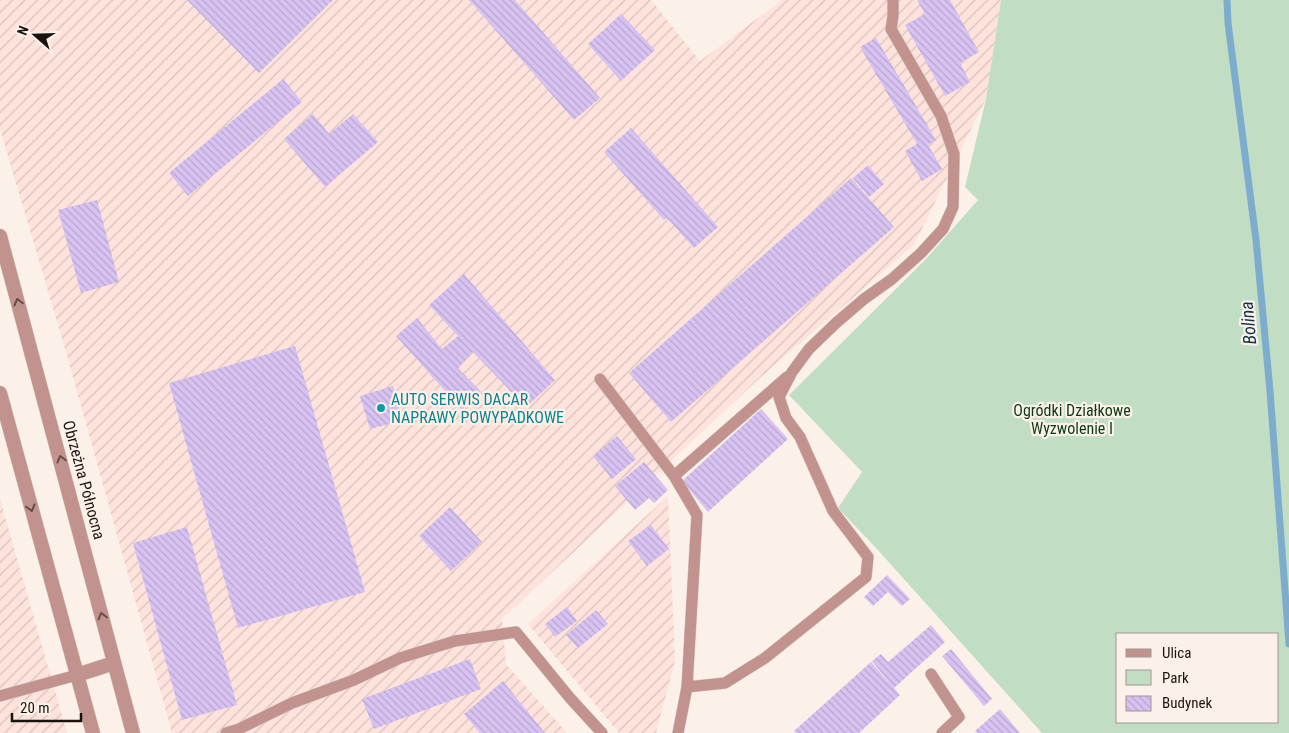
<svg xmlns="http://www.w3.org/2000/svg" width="1289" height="733" font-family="'Roboto Condensed',sans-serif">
	<defs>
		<pattern id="industrial-furrows" width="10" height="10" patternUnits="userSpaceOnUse" patternTransform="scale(1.25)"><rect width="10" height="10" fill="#fde3dc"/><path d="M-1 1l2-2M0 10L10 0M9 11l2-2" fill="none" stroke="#d8c2bc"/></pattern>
		<pattern id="building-back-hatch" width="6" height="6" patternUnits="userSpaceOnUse" patternTransform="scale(1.25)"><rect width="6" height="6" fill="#d7c2f2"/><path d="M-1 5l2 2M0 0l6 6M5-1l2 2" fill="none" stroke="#b8a6ce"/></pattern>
	</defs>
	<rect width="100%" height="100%" fill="#fcf1e9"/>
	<path fill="url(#industrial-furrows)" d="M 0,0 L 651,0 L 700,61 L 782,0 L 1001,0 L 986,99 L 914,245 L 762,376 L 502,619 L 506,664 L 567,733 L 172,733 L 66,352 L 0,129 Z
		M 668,496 L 675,661 L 656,733 L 619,733 L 528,624 Z
		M 0,499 L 67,733 L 0,733 Z"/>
	<path fill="#c1ddc4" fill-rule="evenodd" d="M 1001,0 L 1289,0 L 1289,733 L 1042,733 L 877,549 L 838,508 L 862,472 L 789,395 L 925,260 L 978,200 L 965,187 L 986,99 ZM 1118,634 L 1278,634 L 1278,722 L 1118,722 Z"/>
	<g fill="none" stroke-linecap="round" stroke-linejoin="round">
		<path stroke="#7eaccd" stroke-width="7" d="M 1227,0 L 1228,23 L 1256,240 L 1270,391 L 1289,644"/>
	</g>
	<path fill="url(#building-back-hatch)" d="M 187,0 L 333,0 L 259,73 Z
		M 469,0 L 515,0 L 600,98 L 574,120 Z
		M 917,0 L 950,0 L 979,52 L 960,63 L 970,82 L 945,96 L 905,25 L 925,14 Z
		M 621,14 L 655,50 L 621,81 L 588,44 Z
		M 876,38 L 936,140 L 928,145 L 942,169 L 922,181 L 905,151 L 917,144 L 860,47 Z
		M 283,79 L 302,102 L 188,196 L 169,173 Z
		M 313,114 L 329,134 L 353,114 L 378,142 L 325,187 L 284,139 Z
		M 631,128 L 718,227 L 694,248 L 667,218 L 664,220 L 604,152 Z
		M 868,165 L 884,184 L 869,197 L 853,178 Z
		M 851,178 L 894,227 L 671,422 L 629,373 Z
		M 97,200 L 119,282 L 81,293 L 58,210 Z
		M 464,274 L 555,380 L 526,407 L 473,352 L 458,368 L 481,392 L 462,410 L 396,336 L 417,318 L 442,349 L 458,336 L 429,305 Z
		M 295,346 L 365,592 L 238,628 L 169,383 Z
		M 393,386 L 403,420 L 370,429 L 360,396 Z
		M 761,409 L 788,439 L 708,512 L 682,481 Z
		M 617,436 L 636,459 L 612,479 L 593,456 Z
		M 644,462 L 668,490 L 654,503 L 649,498 L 635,510 L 615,486 Z
		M 450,507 L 482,542 L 451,571 L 419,536 Z
		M 651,525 L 669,549 L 647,566 L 628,541 Z
		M 187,527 L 237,705 L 182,720 L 133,543 Z
		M 887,575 L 910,599 L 902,606 L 888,592 L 873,606 L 864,597 Z
		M 567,607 L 577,621 L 555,637 L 545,624 Z
		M 596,610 L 608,624 L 578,648 L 566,635 Z
		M 931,625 L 945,642 L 894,688 L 900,695 L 859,733 L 795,733 L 794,731 L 871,662 L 892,686 L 872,661 L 881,654 L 888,662 Z
		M 951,649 L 992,699 L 984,706 L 942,656 Z
		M 470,659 L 481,689 L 374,729 L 362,699 Z
		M 503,681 L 545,733 L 480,733 L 464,714 Z
		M 1000,709 L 1020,733 L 977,733 L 975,731 Z"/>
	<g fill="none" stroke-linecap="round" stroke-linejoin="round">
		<defs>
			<path id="service" d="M 600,379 L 674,476 L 697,515 L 687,687 L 678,733
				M 674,476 L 787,377
				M 931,674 L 959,717 L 942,733
				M 687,687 L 725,683 L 765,658 L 866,577 L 868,557 L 833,511 L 800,437 L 786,418 L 779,397 L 792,372 L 809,349 L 836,323 L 864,299 L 892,279 L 921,253 L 943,229 L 953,207 L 954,154 L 941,116 L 891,29 L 893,16 L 893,0
				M 0,696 L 77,675
				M 226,733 L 239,729 L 292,703 L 354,680 L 400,658 L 455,641 L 516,632 L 570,698 L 602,733"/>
			<path id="tertiary" d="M 0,236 L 133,733
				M 0,393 L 93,733
				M 77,675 L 114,663"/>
		</defs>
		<use href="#service" stroke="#d8cdc6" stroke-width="12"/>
		<use href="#tertiary" stroke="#d8cdc6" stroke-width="15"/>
		<use href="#service" stroke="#c2938e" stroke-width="11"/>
		<use href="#tertiary" stroke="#c2938e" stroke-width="14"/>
	</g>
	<defs><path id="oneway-chevron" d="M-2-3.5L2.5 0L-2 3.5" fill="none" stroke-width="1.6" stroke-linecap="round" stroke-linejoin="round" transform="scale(1.25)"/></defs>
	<g stroke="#674d47">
		<use href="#oneway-chevron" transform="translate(18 302) rotate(-105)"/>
		<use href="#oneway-chevron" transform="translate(61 459) rotate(-105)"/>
		<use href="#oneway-chevron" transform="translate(31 508) rotate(75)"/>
		<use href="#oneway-chevron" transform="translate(102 616) rotate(-105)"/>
	</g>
	<circle fill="#0f9aa8" stroke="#fcf1e9" stroke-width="2" cx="381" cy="408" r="5"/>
	<g text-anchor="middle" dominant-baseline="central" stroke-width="4.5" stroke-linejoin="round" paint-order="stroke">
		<g font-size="16" fill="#0d838f" stroke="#fcf1e9" text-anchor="start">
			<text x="391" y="399">AUTO SERWIS DACAR<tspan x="391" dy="18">NAPRAWY POWYPADKOWE</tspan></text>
		</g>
		<g font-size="16" fill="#0a3a16" stroke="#fcf1e9">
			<text x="1072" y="410">Ogródki Działkowe<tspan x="1072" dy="18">Wyzwolenie I</tspan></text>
		</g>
		<g font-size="16" fill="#1c130d" stroke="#fcf1e9">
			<text transform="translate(84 480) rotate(75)">Obrzeżna Północna</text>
		</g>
		<g font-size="18" font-style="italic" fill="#0e334b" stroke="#fcf1e9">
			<text transform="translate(1248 323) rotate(-95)">Bolina</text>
		</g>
	</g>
	<rect x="1116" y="633" width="162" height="90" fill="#fcf1e9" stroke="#a29891"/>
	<rect x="1126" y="649" width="25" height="8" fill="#c2938e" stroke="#a29891"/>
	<text x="1162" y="658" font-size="15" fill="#1c130d">Ulica</text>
	<rect x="1126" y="670" width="25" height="15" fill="#c1ddc4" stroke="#a29891"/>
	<text x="1162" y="683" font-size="15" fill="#1c130d">Park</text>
	<rect x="1126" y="696" width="25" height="15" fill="url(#building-back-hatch)" stroke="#a29891"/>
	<text x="1162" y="708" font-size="15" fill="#1c130d">Budynek</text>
	<g transform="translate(35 35) rotate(290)" stroke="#fcf1e9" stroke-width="4" paint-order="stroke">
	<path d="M0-4L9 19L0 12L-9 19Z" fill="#1c130d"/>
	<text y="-8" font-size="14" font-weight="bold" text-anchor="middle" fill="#1c130d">N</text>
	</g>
	<path d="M12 713v8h69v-8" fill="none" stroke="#1c130d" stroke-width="2.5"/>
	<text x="20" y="713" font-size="15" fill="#1c130d" stroke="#fcf1e9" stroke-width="4" paint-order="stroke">20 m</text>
</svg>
